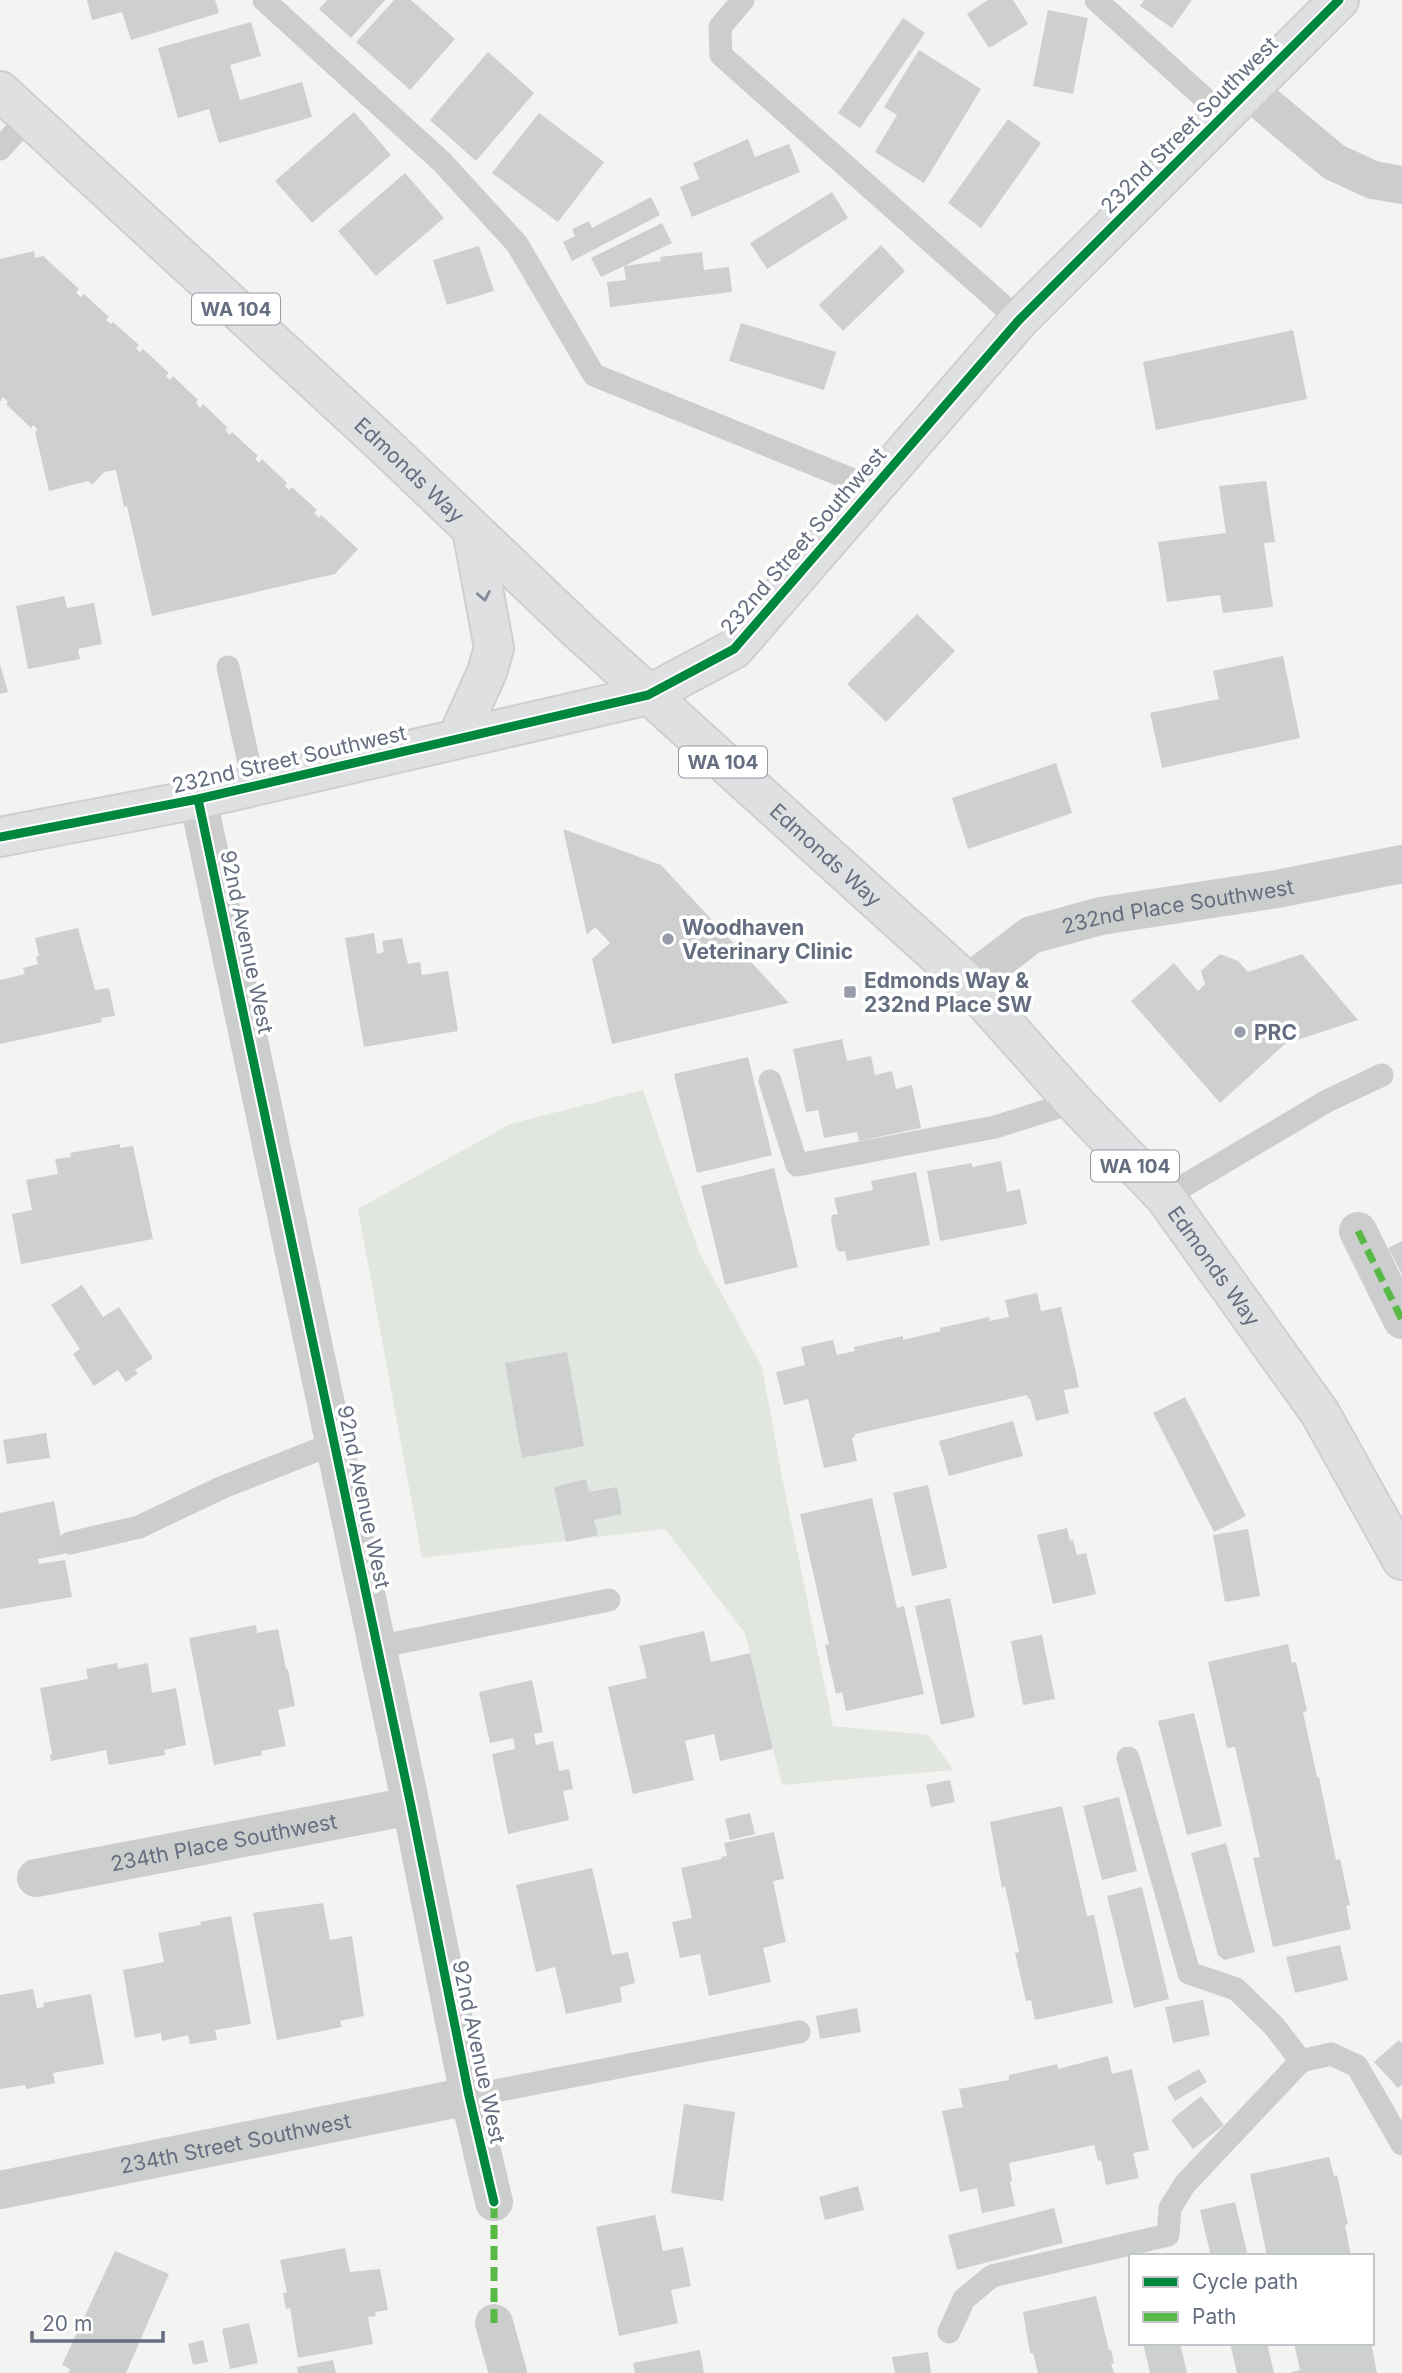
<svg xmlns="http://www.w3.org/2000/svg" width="1402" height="2373" font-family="Inter,sans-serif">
	<rect width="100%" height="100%" fill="#f3f3f2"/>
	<path fill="#e2e6e0" d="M 643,1090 L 699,1252 L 762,1367 L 783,1482 L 833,1726 L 929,1735 L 953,1770 L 782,1785 L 745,1633 L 665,1529 L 422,1558 L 358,1209 L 510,1124 Z"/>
	<path fill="#cecfcf" d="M 87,0 L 215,0 L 219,13 L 131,40 L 122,12 L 92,20 Z
		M 327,0 L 385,0 L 351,38 L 319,9 Z
		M 394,0 L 411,0 L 455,39 L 410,90 L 356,42 Z
		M 988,0 L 1013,0 L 1028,24 L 989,48 L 967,14 Z
		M 1144,0 L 1192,0 L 1172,28 L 1140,6 Z
		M 1048,10 L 1088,18 L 1073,94 L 1033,86 Z
		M 903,18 L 925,33 L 860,128 L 838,113 Z
		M 251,22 L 261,56 L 230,65 L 240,100 L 302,82 L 312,117 L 219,143 L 209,109 L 178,118 L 158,48 Z
		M 919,50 L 981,89 L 924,183 L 875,152 L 897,115 L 884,107 Z
		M 488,52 L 534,93 L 476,161 L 430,120 Z
		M 354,112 L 391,155 L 312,223 L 275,181 Z
		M 539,113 L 604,162 L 558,222 L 492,173 Z
		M 1008,119 L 1041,143 L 981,228 L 948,203 Z
		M 748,139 L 755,157 L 789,144 L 800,172 L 692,217 L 680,187 L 699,179 L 693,163 Z
		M 405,173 L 444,218 L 376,276 L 338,231 Z
		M 832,192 L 848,218 L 767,269 L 750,243 Z
		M 651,197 L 660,215 L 572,261 L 563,242 L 575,236 L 572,229 L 589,221 L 592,228 Z
		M 662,223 L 672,243 L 601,277 L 591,258 Z
		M 881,245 L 905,271 L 843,331 L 819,305 Z
		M 479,246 L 494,291 L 447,305 L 433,260 Z
		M 34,251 L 35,258 L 43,256 L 79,289 L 76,293 L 81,297 L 84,294 L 109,317 L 106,320 L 111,324 L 113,322 L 139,345 L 136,348 L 140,352 L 143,349 L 169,373 L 166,376 L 170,380 L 173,376 L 198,400 L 196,403 L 200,408 L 203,404 L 228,428 L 225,430 L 230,435 L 232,432 L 258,456 L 255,458 L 259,463 L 262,459 L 287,483 L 285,486 L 289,490 L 292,487 L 317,510 L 314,513 L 319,518 L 321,515 L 358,549 L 335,574 L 152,616 L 127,506 L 124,507 L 116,470 L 104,472 L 92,485 L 88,481 L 49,491 L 35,432 L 38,430 L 33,425 L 31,428 L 6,404 L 8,402 L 3,397 L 0,402 L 0,259 Z
		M 702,252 L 704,270 L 729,267 L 732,292 L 610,307 L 607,282 L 626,280 L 624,266 L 661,261 L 660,257 Z
		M 741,323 L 836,352 L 824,390 L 729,361 Z
		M 1293,330 L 1307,399 L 1156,430 L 1143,362 Z
		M 1266,481 L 1275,542 L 1264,543 L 1273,607 L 1223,613 L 1220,595 L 1167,602 L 1158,542 L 1226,533 L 1219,486 Z
		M 64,596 L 67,608 L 94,603 L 102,644 L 78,649 L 80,659 L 28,669 L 16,606 Z
		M 917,614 L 955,651 L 886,722 L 847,684 Z
		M 1283,656 L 1300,738 L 1162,768 L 1150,713 L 1219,699 L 1213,671 Z
		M 0,664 L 8,692 L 0,694 Z
		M 1056,763 L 1072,813 L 968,849 L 952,798 Z
		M 563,829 L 661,865 L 789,1003 L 612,1044 L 592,959 L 610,943 L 595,927 L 587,935 Z
		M 78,928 L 95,990 L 109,988 L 115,1016 L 101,1018 L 102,1022 L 0,1044 L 0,980 L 25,974 L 23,968 L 38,964 L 36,957 L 39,956 L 35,938 Z
		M 374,933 L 377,954 L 384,952 L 382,941 L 402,938 L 408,964 L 420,962 L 422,975 L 448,971 L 458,1031 L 364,1047 L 345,938 Z
		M 1220,954 L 1238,961 L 1248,972 L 1302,954 L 1358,1020 L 1285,1044 L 1220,1103 L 1131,1001 L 1174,963 L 1198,991 L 1205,984 L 1201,971 Z
		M 842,1039 L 847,1061 L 871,1056 L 875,1075 L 892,1071 L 896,1089 L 912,1085 L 921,1128 L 859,1141 L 857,1132 L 824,1138 L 818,1110 L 806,1112 L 793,1049 Z
		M 748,1057 L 772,1155 L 697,1173 L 674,1074 Z
		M 120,1144 L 120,1148 L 133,1146 L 153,1239 L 21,1264 L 12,1214 L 32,1210 L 26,1180 L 58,1174 L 55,1159 L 71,1157 L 70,1153 Z
		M 1001,1161 L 1007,1192 L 1020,1189 L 1027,1224 L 940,1241 L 927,1171 L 972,1163 L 972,1167 Z
		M 774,1168 L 798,1267 L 725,1285 L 701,1186 Z
		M 916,1172 L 930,1245 L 847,1261 L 845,1251 L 839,1252 L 836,1247 L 831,1219 L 832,1215 L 838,1214 L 834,1198 L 873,1190 L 871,1181 Z
		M 1402,1241 L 1402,1274 L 1388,1248 Z
		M 82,1285 L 103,1317 L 119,1307 L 153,1358 L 135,1370 L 138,1373 L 126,1382 L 118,1370 L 94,1386 L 73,1354 L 80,1349 L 51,1305 Z
		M 1037,1293 L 1041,1311 L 1061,1307 L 1079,1387 L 1064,1390 L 1069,1413 L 1036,1421 L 1030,1398 L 1028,1399 L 1027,1395 L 855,1434 L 855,1437 L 852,1438 L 857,1461 L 824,1468 L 808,1399 L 784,1405 L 776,1372 L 805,1365 L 801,1347 L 833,1340 L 837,1355 L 855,1351 L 854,1347 L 903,1336 L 903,1340 L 941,1331 L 940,1328 L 989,1317 L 990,1321 L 1009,1317 L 1005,1300 Z
		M 567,1352 L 584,1446 L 522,1458 L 505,1363 Z
		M 1185,1397 L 1246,1516 L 1214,1532 L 1153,1413 Z
		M 1013,1421 L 1023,1456 L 949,1476 L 939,1441 Z
		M 46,1433 L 50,1458 L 7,1464 L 3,1440 Z
		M 586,1479 L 589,1492 L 617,1487 L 622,1514 L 594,1520 L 598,1535 L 566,1542 L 554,1487 Z
		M 928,1485 L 947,1568 L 912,1576 L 893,1493 Z
		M 872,1498 L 897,1608 L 904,1606 L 924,1694 L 846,1711 L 842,1692 L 836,1694 L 825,1645 L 829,1644 L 800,1514 Z
		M 54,1501 L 64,1554 L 38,1559 L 39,1564 L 65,1560 L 72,1597 L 0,1609 L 0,1513 Z
		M 1067,1528 L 1070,1541 L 1073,1540 L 1077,1555 L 1086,1553 L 1096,1594 L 1053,1604 L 1037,1535 Z
		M 1248,1529 L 1260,1596 L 1225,1602 L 1213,1535 Z
		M 950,1598 L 975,1717 L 941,1725 L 915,1606 Z
		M 256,1625 L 257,1633 L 278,1629 L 286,1669 L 288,1669 L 295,1706 L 278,1710 L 286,1746 L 261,1751 L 262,1755 L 214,1765 L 189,1638 Z
		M 704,1631 L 711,1662 L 750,1653 L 773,1749 L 720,1761 L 714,1734 L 685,1741 L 694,1780 L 633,1794 L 608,1687 L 647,1678 L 639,1646 Z
		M 1042,1635 L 1055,1699 L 1023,1705 L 1011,1641 Z
		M 1288,1644 L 1292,1663 L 1296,1662 L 1307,1711 L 1303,1712 L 1317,1777 L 1319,1777 L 1336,1860 L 1340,1859 L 1350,1905 L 1346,1906 L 1351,1929 L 1273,1947 L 1253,1858 L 1260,1857 L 1235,1747 L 1227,1748 L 1208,1662 Z
		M 117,1663 L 118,1669 L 148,1663 L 152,1693 L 176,1688 L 186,1745 L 164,1750 L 165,1755 L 109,1765 L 106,1750 L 51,1761 L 50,1755 L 52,1754 L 40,1688 L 88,1679 L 86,1669 Z
		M 532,1680 L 543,1732 L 534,1734 L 536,1745 L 553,1741 L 559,1771 L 569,1769 L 573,1789 L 563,1791 L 569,1820 L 508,1834 L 492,1754 L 515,1749 L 513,1738 L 490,1743 L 479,1692 Z
		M 1194,1713 L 1222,1826 L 1187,1835 L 1158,1721 Z
		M 950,1780 L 955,1802 L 931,1807 L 926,1785 Z
		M 1119,1797 L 1137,1871 L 1102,1880 L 1083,1806 Z
		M 1062,1806 L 1087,1916 L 1094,1915 L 1113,2003 L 1035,2020 L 1031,2000 L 1026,2001 L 1015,1953 L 1019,1952 L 1005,1886 L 1002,1888 L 990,1822 Z
		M 750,1813 L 755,1834 L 730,1840 L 725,1819 Z
		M 774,1832 L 784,1879 L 773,1881 L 786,1942 L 763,1948 L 771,1982 L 709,1996 L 700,1954 L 680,1958 L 672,1922 L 692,1918 L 681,1868 L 722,1859 L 721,1857 L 727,1856 L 724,1843 Z
		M 1226,1843 L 1255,1952 L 1224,1960 L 1218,1955 L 1191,1853 Z
		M 592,1868 L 612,1955 L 628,1952 L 635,1983 L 620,1987 L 622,2002 L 566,2014 L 555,1967 L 536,1972 L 516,1885 Z
		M 1142,1887 L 1169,1999 L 1134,2008 L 1107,1896 Z
		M 323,1903 L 330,1940 L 352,1936 L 364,2016 L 340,2021 L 342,2027 L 277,2040 L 253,1913 Z
		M 231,1916 L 251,2024 L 215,2030 L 217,2040 L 190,2044 L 188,2035 L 162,2041 L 161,2033 L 135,2038 L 123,1970 L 164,1962 L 158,1933 L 201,1925 L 200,1922 Z
		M 1340,1945 L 1348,1980 L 1295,1993 L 1286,1957 Z
		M 33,1989 L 37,2008 L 44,2007 L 43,2003 L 91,1994 L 104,2064 L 53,2073 L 55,2083 L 26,2089 L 25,2085 L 0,2089 L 0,1995 Z
		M 1203,2000 L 1210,2035 L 1173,2043 L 1165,2007 Z
		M 857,2008 L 861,2032 L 820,2039 L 816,2016 Z
		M 1399,2040 L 1402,2044 L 1402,2084 L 1398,2088 L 1374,2062 Z
		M 1108,2056 L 1112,2074 L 1132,2069 L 1149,2150 L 1133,2153 L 1139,2178 L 1106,2185 L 1101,2160 L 1098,2161 L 1094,2145 L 1009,2163 L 1012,2181 L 1010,2182 L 1015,2206 L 982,2213 L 977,2188 L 960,2192 L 942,2111 L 963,2107 L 959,2089 L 1009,2080 L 1009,2075 L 1057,2064 L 1058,2069 Z
		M 1199,2069 L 1207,2082 L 1175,2101 L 1167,2087 Z
		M 1201,2096 L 1224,2125 L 1193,2149 L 1171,2120 Z
		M 684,2104 L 735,2112 L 723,2201 L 671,2193 Z
		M 1329,2157 L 1334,2176 L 1337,2175 L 1348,2224 L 1345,2225 L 1351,2256 L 1267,2256 L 1250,2174 Z
		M 858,2186 L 864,2210 L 825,2220 L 819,2197 Z
		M 1235,2202 L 1248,2256 L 1211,2256 L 1200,2210 Z
		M 1054,2208 L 1063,2243 L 957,2270 L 948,2235 Z
		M 655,2215 L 663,2251 L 683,2247 L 691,2286 L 671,2290 L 678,2323 L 619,2336 L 596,2227 Z
		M 345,2248 L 350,2272 L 380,2269 L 388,2310 L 375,2312 L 376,2316 L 368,2317 L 373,2344 L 298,2358 L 290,2308 L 286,2309 L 283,2293 L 287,2293 L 280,2260 Z
		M 115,2251 L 169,2274 L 126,2373 L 68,2373 L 70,2369 L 62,2365 Z
		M 1096,2296 L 1109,2350 L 1111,2350 L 1114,2363 L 1111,2364 L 1114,2373 L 1038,2373 L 1033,2353 L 1030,2353 L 1023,2312 Z
		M 249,2323 L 258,2363 L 230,2369 L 222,2329 Z
		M 203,2340 L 208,2362 L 193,2365 L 188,2344 Z
		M 1143,2343 L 1180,2343 L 1187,2373 L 1150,2373 Z
		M 1230,2343 L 1267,2343 L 1274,2373 L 1237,2373 Z
		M 1294,2343 L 1371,2343 L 1377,2373 L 1289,2373 L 1300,2370 Z
		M 700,2350 L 704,2373 L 635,2373 L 633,2363 Z
		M 928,2352 L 931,2373 L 895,2373 L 892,2357 Z
		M 333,2360 L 336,2373 L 298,2373 L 297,2367 Z"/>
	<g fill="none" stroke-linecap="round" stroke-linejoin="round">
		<defs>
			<path id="secondary" d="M 0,837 L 198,799 L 648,695 L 734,649 L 1019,320 L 1339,0"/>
			<g id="primary">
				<path id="s4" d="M 0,91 L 384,445 L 580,632 L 968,983 L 1074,1102 L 1165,1197 L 1320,1413 L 1402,1560"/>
				<path d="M 457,739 L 487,672 L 494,648 L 472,529"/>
			</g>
		</defs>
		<use href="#secondary" stroke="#cfcfd0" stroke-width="42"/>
		<use href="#primary" stroke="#cfcfd0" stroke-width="42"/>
		<path stroke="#cccdcd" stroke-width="23" d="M 264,0 L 442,162 L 517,244 L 594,375 L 873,488
			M 743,0 L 720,27 L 721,55 L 1019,320
			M 1096,0 L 1223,115
			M 0,149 L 28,118
			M 228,667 L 254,786
			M 770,1081 L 797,1165 L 995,1127 L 1074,1102
			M 1165,1197 L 1327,1101 L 1382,1075
			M 70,1543 L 139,1527 L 223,1487 L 335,1443
			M 377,1647 L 609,1600
			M 1128,1758 L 1189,1973 L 1236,1989 L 1274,2026 L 1301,2061
			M 469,2096 L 799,2032
			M 949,2332 L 964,2299 L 992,2276 L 1168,2235 L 1170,2208 L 1185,2184 L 1301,2061 L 1331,2054 L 1357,2066 L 1402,2144"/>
		<g stroke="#cccdcd" stroke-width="38">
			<path d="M 1248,90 L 1334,162 L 1373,180 L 1402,185"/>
			<path d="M 198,799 L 411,1806 L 469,2096 L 494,2202"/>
			<path id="s1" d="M 968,983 L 1031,935 L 1101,916 L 1277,889 L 1402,864"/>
			<path d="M 1358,1231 L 1402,1320"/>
			<path id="s2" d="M 36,1878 L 411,1806"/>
			<path id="s3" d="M 0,2190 L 469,2096"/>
			<path d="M 494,2323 L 508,2373"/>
		</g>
		<use href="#secondary" stroke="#dfe0e1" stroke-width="38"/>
		<use href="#primary" stroke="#dfe0e1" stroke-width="38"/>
		<path stroke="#58b947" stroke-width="7" stroke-dasharray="14 7" stroke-linecap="butt" d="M 1358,1231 L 1402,1320
			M 494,2323 L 494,2202"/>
		<defs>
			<path id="cycleway" d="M 198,799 L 411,1806 L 469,2096 L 494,2202
				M 0,837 L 198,799 L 648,695 L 734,649 L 1019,320 L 1339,0"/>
		</defs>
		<use href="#cycleway" stroke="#fff" stroke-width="13"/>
		<use href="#cycleway" stroke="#00873e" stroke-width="9"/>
	</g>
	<defs><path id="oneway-chevron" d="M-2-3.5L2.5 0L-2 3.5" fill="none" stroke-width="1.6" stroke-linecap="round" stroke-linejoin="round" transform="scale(1.75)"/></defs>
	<use stroke="#848a98" href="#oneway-chevron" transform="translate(484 596) rotate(79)"/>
	<g fill="#979da8" stroke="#fff" stroke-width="2.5">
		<circle cx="668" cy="939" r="7"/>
		<rect x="843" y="985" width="14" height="14" rx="3.5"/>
		<circle cx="1240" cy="1032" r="7"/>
	</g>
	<g text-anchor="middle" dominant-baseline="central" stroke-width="7" stroke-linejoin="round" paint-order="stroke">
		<g fill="#fff" stroke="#939aa6" stroke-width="2">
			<rect x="192" y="293.5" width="88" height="31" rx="5"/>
			<rect x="679" y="746.5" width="88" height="31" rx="5"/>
			<rect x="1091" y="1150.5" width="88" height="31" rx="5"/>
		</g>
		<g font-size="19" font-weight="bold" fill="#656e80">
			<text x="236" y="309">WA 104</text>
			<text x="723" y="762">WA 104</text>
			<text x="1135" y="1166">WA 104</text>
		</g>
		<g font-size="21" fill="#656e80" stroke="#fff">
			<text transform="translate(1189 125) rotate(-45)">232nd Street Southwest</text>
			<text stroke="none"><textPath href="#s4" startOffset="558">Edmonds Way</textPath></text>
			<text transform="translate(803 541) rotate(-49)">232nd Street Southwest</text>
			<text transform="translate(289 759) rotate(-13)">232nd Street Southwest</text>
			<text stroke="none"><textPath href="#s4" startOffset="1125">Edmonds Way</textPath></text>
			<text stroke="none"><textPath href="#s1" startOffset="229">232nd Place Southwest</textPath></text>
			<text transform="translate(247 942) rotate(78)">92nd Avenue West</text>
			<text stroke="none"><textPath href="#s4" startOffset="1692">Edmonds Way</textPath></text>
			<text transform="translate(364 1497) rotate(78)">92nd Avenue West</text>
			<text stroke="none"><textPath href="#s2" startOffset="191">234th Place Southwest</textPath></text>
			<text transform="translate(479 2052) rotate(78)">92nd Avenue West</text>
			<text stroke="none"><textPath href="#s3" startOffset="240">234th Street Southwest</textPath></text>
		</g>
		<g font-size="21" font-weight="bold" fill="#656e80" stroke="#fff" text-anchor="start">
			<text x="682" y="927">Woodhaven<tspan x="682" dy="24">Veterinary Clinic</tspan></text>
			<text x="864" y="980">Edmonds Way &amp;<tspan x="864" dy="24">232nd Place SW</tspan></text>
			<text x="1254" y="1032">PRC</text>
		</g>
	</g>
	<rect x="1129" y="2254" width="245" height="91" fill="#ffffff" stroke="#c1c5cc" stroke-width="2"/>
	<rect x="1143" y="2277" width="35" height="10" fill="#00873e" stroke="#c1c5cc" stroke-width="2"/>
	<text x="1192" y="2289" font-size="21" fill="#656e80">Cycle path</text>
	<rect x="1143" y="2312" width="35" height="10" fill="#58b947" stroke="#c1c5cc" stroke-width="2"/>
	<text x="1192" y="2324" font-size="21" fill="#656e80">Path</text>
	<path d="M32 2331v10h131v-10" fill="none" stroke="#656e80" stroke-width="3.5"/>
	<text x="42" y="2331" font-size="21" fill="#656e80" stroke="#ffffff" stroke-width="5" paint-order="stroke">20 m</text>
</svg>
